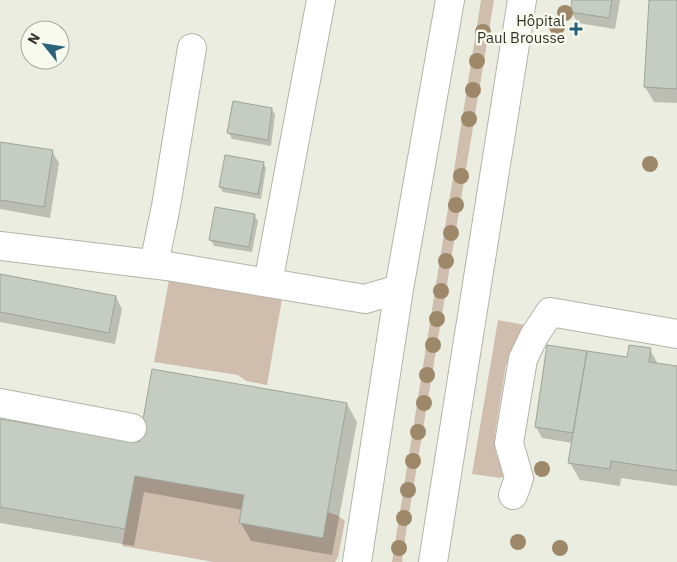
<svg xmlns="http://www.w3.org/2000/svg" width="677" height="562" font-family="'IBM Plex Sans',sans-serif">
	<rect width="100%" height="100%" fill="#ebede0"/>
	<path fill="#cfbeae" d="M 481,0 L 494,0 L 406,532 L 402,561 L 404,562 L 392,562 Z
		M 169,280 L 282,299 L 267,385 L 246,381 L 238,375 L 154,362 Z
		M 498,320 L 525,325 L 506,365 L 495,434 L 496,454 L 505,470 L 506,475 L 500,478 L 472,474 Z
		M 135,476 L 244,495 L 240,523 L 322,538 L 327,512 L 339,516 L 345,521 L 338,557 L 335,562 L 214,562 L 122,546 Z"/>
	<path fill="#0003" d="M 573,0 L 620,0 L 615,29 L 578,23 L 571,12 Z
		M 650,0 L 677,0 L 677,103 L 654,102 L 645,87 Z
		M 272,109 L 275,115 L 271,146 L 232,139 L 229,133 Z
		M 0,143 L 52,151 L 59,163 L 50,218 L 0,209 Z
		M 263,163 L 266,168 L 261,199 L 223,192 L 220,187 Z
		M 254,215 L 258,221 L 252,252 L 214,246 L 211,240 Z
		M 0,275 L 116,297 L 122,309 L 115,344 L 0,322 Z
		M 548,346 L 628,358 L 650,350 L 658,364 L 677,367 L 677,486 L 621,478 L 620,486 L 580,480 L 570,463 L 573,443 L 542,438 L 536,427 Z
		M 347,404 L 357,422 L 332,555 L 251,541 L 241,523 L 243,510 L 144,492 L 134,546 L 0,523 L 0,420 L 140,443 Z"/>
	<path fill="#c5ccc1" stroke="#9da49a" d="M 572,0 L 612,0 L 609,18 L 570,12 Z
		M 649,0 L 677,0 L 677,89 L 644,87 Z
		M 233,101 L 272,108 L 268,140 L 227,133 Z
		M 0,142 L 53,150 L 44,207 L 0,200 Z
		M 225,155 L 264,162 L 258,194 L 219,187 Z
		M 215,207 L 255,214 L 249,247 L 209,240 Z
		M 0,274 L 116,296 L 109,333 L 0,312 Z
		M 547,345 L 587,351 L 573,433 L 535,427 Z
		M 629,345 L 651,348 L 649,362 L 677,366 L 677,471 L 611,461 L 610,469 L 568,463 L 587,351 L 627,357 Z
		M 152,369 L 347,403 L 323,538 L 239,523 L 244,495 L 135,476 L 125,529 L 0,507 L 0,419 L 139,442 Z"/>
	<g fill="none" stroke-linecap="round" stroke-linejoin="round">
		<defs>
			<path id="minor" d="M 0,246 L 167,266 L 365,299 L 399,289
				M 154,264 L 166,206 L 192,48
				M 268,283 L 321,0
				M 0,403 L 132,428
				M 513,495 L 519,478 L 509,443 L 523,359 L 534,336 L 550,312 L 677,334
				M 357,562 L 399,289 L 450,0
				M 433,562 L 522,0"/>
		</defs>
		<use href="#minor" stroke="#b3b4a9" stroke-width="30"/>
		<use href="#minor" stroke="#fff" stroke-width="28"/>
	</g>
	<g fill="#9d896a">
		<circle cx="565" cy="13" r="8"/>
		<circle cx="557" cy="27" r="8"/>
		<circle cx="483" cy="32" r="8"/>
		<circle cx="477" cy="61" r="8"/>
		<circle cx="473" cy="90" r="8"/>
		<circle cx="469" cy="119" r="8"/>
		<circle cx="650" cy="164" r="8"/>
		<circle cx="461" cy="176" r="8"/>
		<circle cx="456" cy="205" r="8"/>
		<circle cx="451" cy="233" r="8"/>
		<circle cx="446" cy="261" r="8"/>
		<circle cx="441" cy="291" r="8"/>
		<circle cx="437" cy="319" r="8"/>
		<circle cx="433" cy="345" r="8"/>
		<circle cx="427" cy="375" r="8"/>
		<circle cx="424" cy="403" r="8"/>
		<circle cx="418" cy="432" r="8"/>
		<circle cx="413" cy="461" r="8"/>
		<circle cx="542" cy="469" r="8"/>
		<circle cx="408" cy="490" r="8"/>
		<circle cx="404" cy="518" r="8"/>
		<circle cx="518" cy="542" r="8"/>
		<circle cx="399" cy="548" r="8"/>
		<circle cx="560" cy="548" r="8"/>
	</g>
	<path fill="#28627b" stroke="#f9faee" stroke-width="2" d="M573.5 21.5h5v5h5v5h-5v5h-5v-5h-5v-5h5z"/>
	<g text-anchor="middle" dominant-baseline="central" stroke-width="5" stroke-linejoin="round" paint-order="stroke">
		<g font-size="15" fill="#31322d" stroke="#f9faee" text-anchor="end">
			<text x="565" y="20">Hôpital<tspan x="565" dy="17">Paul Brousse</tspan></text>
		</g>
	</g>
	<g transform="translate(45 45) rotate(300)"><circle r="24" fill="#f9faee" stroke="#a9aaa1"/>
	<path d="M0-4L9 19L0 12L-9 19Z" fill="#28627b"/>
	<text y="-8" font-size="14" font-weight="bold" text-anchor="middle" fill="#31322d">N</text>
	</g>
</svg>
